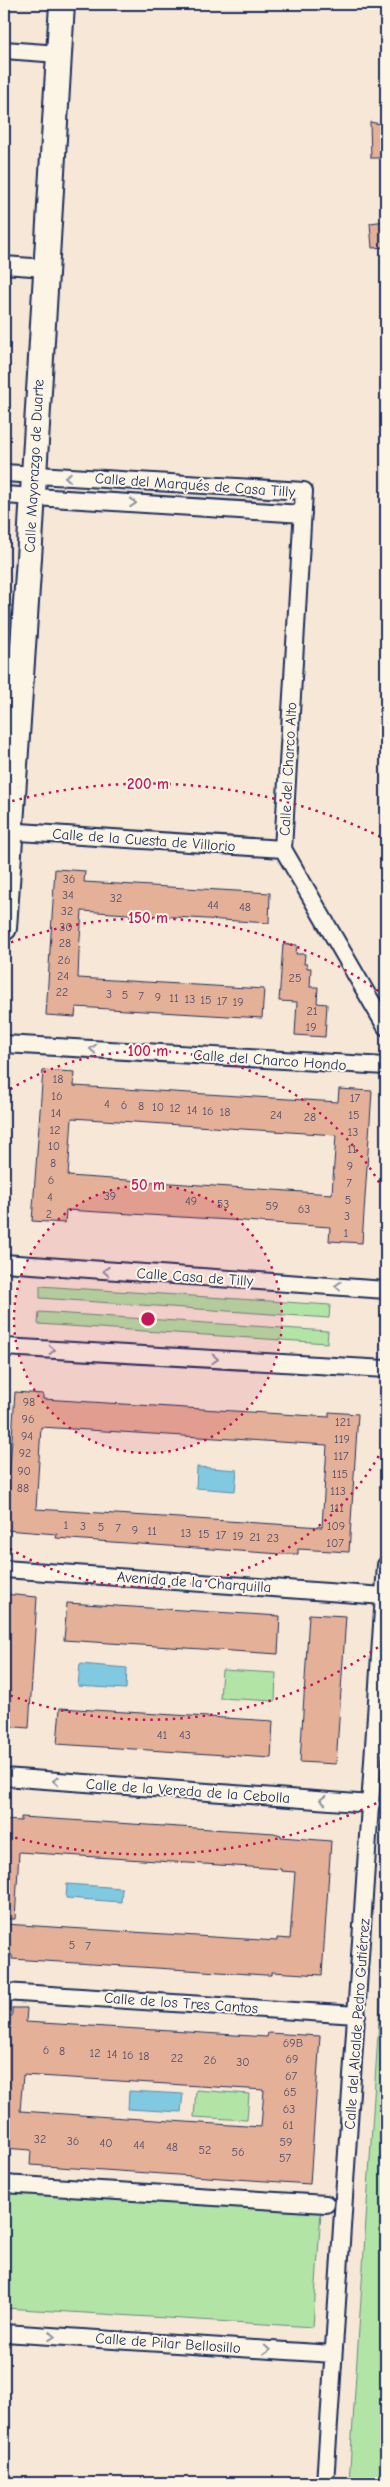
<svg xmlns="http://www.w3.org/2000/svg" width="390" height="2487" font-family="'Comic Neue',sans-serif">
	<rect width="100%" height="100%" fill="#f7e7d6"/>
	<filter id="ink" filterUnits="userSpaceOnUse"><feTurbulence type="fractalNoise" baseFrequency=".02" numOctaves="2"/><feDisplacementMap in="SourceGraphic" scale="10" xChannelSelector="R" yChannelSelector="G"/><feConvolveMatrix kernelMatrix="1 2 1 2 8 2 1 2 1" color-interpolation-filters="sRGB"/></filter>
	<g filter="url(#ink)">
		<path fill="#b2e4a5" stroke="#668a82" d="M 40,1286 L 330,1305 L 329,1318 L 40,1298 Z
			M 39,1312 L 328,1331 L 327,1343 L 38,1324 Z
			M 222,1670 L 276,1673 L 275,1701 L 220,1698 Z
			M 386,1911 L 386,2483 L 349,2483 Z
			M 196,2090 L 249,2094 L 247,2120 L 194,2117 Z
			M 4,2177 L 322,2197 L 313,2327 L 4,2308 Z"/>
		<path fill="#80c9e0" stroke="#588bac" d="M 197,1467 L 237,1470 L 235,1491 L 196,1488 Z
			M 80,1664 L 127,1668 L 126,1689 L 78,1686 Z
			M 67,1884 L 122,1888 L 121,1902 L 66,1898 Z
			M 129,2091 L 183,2094 L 181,2112 L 128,2109 Z"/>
		<path fill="#e5b098" stroke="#1b2f5e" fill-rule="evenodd" d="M 370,122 L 386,125 L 386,158 L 371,158 Z
			M 386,221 L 386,247 L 372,248 L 370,223 Z
			M 55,869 L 85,871 L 84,882 L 270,893 L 269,923 L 82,911 L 79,952 L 78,978 L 264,989 L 262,1018 L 76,1007 L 75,1017 L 46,1015 Z
			M 283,944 L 297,945 L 296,954 L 305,954 L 304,964 L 307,964 L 307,968 L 311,968 L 310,987 L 318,987 L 317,1003 L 327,1004 L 325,1037 L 295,1035 L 297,1002 L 279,1001 Z
			M 43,1070 L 75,1072 L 74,1086 L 338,1102 L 339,1089 L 372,1091 L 362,1243 L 329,1241 L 330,1227 L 230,1220 L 66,1210 L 65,1223 L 32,1221 ZM 72,1118 L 336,1135 L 332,1194 L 68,1176 Z
			M 15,1392 L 43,1394 L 43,1399 L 329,1417 L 329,1412 L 358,1414 L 349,1552 L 298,1549 L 298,1554 L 281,1554 L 56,1538 L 57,1534 L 6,1530 ZM 41,1427 L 327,1445 L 322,1527 L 36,1509 Z
			M 4,1594 L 37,1597 L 29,1728 L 4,1726 Z
			M 67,1603 L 280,1616 L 278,1654 L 64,1640 Z
			M 309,1614 L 346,1616 L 336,1764 L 300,1762 Z
			M 60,1708 L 273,1721 L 271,1758 L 57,1744 Z
			M 21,1817 L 274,1833 L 281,1835 L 281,1837 L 331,1841 L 322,1975 L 272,1972 L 272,1975 L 265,1975 L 188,1970 L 12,1959 L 12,1955 L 4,1955 L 4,1924 L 277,1941 L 277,1938 L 290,1939 L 295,1872 L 281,1871 L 281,1869 L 19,1852 L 15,1919 L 4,1919 L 4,1820 L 21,1821 Z
			M 12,2008 L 27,2008 L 26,2022 L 267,2037 L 268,2033 L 320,2036 L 310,2184 L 30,2165 L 31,2150 L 4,2148 L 4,2016 L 12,2016 ZM 23,2075 L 264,2090 L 261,2127 L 20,2111 Z"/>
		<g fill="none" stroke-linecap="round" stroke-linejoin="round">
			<defs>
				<path id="street" d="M 4,50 L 59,54
					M 4,265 L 46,268
					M 4,473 L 304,491 L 283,849 L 386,1027
					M 4,495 L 303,514
					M 4,831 L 283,849
					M 4,1044 L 386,1066
					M 4,1263 L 386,1290
					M 4,1347 L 386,1369
					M 4,1569 L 384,1596
					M 4,1777 L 371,1804
					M 4,1992 L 357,2015
					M 4,2184 L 326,2204
					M 4,2333 L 333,2354
					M 325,2483 L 386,1565"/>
				<path id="secondary" d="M 4,928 L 30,543 L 62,4"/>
			</defs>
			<use href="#street" stroke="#1b2f5e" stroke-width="20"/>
			<use href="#secondary" stroke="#1b2f5e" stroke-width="28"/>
			<use href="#street" stroke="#fcf5e5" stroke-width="16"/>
			<use href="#secondary" stroke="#fcf5e5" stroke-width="24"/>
		</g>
		<defs><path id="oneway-chevron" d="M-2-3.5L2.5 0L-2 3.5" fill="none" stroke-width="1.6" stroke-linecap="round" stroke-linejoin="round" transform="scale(1.25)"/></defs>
		<g stroke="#8c92a2">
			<use href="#oneway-chevron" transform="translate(68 477) rotate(-176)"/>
			<use href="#oneway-chevron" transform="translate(133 503) rotate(4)"/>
			<use href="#oneway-chevron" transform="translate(93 1049) rotate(-176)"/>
			<use href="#oneway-chevron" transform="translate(106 1271) rotate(-176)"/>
			<use href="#oneway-chevron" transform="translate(338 1286) rotate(-176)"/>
			<use href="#oneway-chevron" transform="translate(52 1350) rotate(3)"/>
			<use href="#oneway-chevron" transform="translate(215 1359) rotate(3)"/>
			<use href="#oneway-chevron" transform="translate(56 1781) rotate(-176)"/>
			<use href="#oneway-chevron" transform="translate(323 1800) rotate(-176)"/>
			<use href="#oneway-chevron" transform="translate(52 2336) rotate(4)"/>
			<use href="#oneway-chevron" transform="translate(267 2350) rotate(4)"/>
		</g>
	</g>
	<circle cx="148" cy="1319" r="134" fill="#c2185b" fill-opacity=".12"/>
	<g fill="none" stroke="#c2185b" stroke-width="2.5" stroke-dasharray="2.5 5">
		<circle cx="148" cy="1319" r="134"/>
		<path d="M386 1443A268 268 0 0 1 4 1545M4 1093A268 268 0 0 1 386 1195"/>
		<path d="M384 1643A401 401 0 0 1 4 1693M4 945A401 401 0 0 1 384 995"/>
		<path d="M383 1800A535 535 0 0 1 5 1835M5 803A535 535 0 0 1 383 838"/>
	</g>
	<g text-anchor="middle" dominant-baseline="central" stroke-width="4" stroke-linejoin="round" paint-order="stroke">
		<g font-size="12" fill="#4e4f6c">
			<text x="69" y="879">36</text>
			<text x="68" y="895">34</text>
			<text x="116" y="898">32</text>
			<text x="213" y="905">44</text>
			<text x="245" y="907">48</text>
			<text x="67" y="911">32</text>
			<text x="66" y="927">30</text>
			<text x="65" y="943">28</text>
			<text x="64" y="960">26</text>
			<text x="63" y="976">24</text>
			<text x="295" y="978">25</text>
			<text x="62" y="992">22</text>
			<text x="109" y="994">3</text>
			<text x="125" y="995">5</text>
			<text x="141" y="996">7</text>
			<text x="158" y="997">9</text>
			<text x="174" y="998">11</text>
			<text x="190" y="999">13</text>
			<text x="206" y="1000">15</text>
			<text x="222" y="1001">17</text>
			<text x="238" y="1002">19</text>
			<text x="312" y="1011">21</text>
			<text x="311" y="1027">19</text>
			<text x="58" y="1079">18</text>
			<text x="57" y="1096">16</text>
			<text x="355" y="1098">17</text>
			<text x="107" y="1104">4</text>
			<text x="124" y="1105">6</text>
			<text x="141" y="1106">8</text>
			<text x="158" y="1107">10</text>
			<text x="175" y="1108">12</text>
			<text x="192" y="1110">14</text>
			<text x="208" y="1111">16</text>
			<text x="225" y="1112">18</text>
			<text x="56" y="1113">14</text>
			<text x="276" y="1115">24</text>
			<text x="354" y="1115">15</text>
			<text x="310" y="1117">28</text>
			<text x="55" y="1130">12</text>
			<text x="353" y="1132">13</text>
			<text x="54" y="1146">10</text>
			<text x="352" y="1149">11</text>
			<text x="53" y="1163">8</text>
			<text x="350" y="1166">9</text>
			<text x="51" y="1180">6</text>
			<text x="349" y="1183">7</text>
			<text x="110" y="1196">39</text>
			<text x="50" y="1197">4</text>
			<text x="348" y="1200">5</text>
			<text x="191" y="1201">49</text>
			<text x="223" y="1204">53</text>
			<text x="272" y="1206">59</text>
			<text x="304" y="1209">63</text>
			<text x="49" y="1214">2</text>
			<text x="347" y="1216">3</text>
			<text x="346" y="1233">1</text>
			<text x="29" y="1402">98</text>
			<text x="28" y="1419">96</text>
			<text x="343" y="1422">121</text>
			<text x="27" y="1436">94</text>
			<text x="342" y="1439">119</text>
			<text x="25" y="1453">92</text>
			<text x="341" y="1456">117</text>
			<text x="24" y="1471">90</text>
			<text x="340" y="1474">115</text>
			<text x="23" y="1488">88</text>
			<text x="338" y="1491">113</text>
			<text x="337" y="1508">111</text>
			<text x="66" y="1525">1</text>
			<text x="83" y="1526">3</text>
			<text x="336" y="1526">109</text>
			<text x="101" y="1527">5</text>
			<text x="118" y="1528">7</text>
			<text x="135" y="1530">9</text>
			<text x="152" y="1531">11</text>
			<text x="186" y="1533">13</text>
			<text x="204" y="1534">15</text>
			<text x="221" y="1535">17</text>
			<text x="238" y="1536">19</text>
			<text x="255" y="1537">21</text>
			<text x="273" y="1538">23</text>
			<text x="335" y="1543">107</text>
			<text x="162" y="1735">41</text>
			<text x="185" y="1735">43</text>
			<text x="72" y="1945">5</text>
			<text x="88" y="1946">7</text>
			<text x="293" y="2043">69B</text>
			<text x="46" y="2050">6</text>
			<text x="62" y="2051">8</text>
			<text x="95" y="2053">12</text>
			<text x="112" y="2054">14</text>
			<text x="128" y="2055">16</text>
			<text x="144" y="2056">18</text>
			<text x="177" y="2058">22</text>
			<text x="292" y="2059">69</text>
			<text x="210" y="2060">26</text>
			<text x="243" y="2062">30</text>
			<text x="291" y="2076">67</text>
			<text x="290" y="2092">65</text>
			<text x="289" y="2109">63</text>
			<text x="288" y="2125">61</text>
			<text x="40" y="2139">32</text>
			<text x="73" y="2141">36</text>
			<text x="286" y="2142">59</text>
			<text x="106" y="2143">40</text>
			<text x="139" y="2145">44</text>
			<text x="172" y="2147">48</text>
			<text x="205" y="2150">52</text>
			<text x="238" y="2152">56</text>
			<text x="285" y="2158">57</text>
		</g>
		<g font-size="15" fill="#1b2f5e" stroke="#fcf5e5">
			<text transform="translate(34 466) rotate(-87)">Calle Mayorazgo de Duarte</text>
			<text transform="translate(195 485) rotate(4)">Calle del Marqués de Casa Tilly</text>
			<text transform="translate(288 769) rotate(-87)">Calle del Charco Alto</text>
			<text transform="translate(144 840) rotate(4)">Calle de la Cuesta de Villorio</text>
			<text transform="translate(270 1060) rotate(4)">Calle del Charco Hondo</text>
			<text transform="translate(195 1277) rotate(4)">Calle Casa de Tilly</text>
			<text transform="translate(194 1582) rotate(4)">Avenida de la Charquilla</text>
			<text transform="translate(188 1791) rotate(4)">Calle de la Vereda de la Cebolla</text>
			<text transform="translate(181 2003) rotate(4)">Calle de los Tres Cantos</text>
			<text transform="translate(357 2024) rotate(-86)">Calle del Alcalde Pedro Gutiérrez</text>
			<text transform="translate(168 2343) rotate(4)">Calle de Pilar Bellosillo</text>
		</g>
	</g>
	<circle cx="148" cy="1319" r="8" fill="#c2185b" stroke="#fcf5e5" stroke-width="2.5"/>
	<g font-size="15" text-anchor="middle" font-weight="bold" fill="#c2185b" stroke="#fcf5e5" stroke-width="4" stroke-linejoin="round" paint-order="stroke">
		<text x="148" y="789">200 m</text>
		<text x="148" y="923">150 m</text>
		<text x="148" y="1056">100 m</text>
		<text x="148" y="1190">50 m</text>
	</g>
	<rect width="390" height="2487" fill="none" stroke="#fcf5e5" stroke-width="20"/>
	<rect x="10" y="10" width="370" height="2467" fill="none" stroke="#1b2f5e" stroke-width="2" filter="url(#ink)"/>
</svg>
